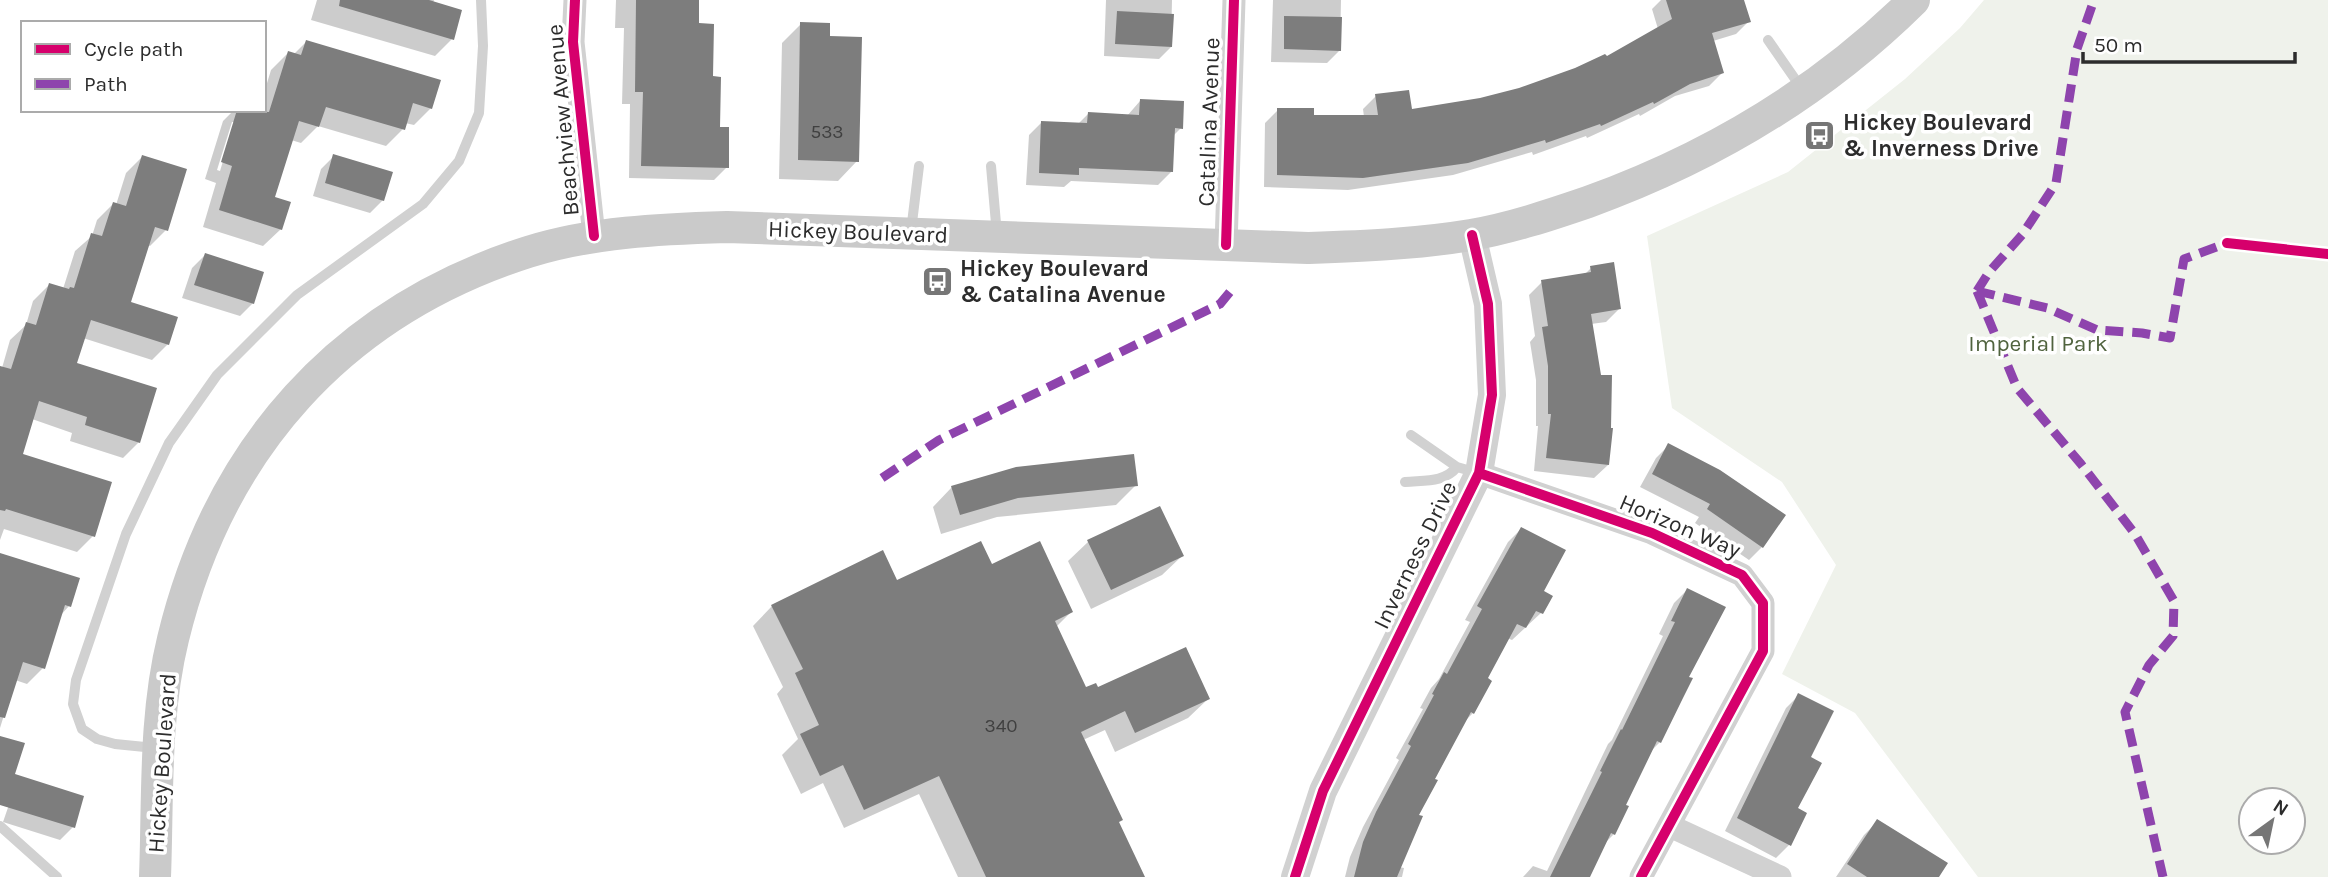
<svg xmlns="http://www.w3.org/2000/svg" width="2328" height="877" font-family="Karla,sans-serif">
	<rect width="100%" height="100%" fill="#fff"/>
	<path fill="#eff2eb" fill-rule="evenodd" d="M 1984,0 L 2328,0 L 2328,877 L 1978,877 L 1855,713 L 1782,674 L 1836,565 L 1782,482 L 1672,408 L 1647,236 L 1788,172 L 1905,79 L 1960,28 ZM 2251,800 L 2293,800 L 2293,842 L 2251,842 Z"/>
	<path fill="#0003" fill-rule="evenodd" d="M 317,0 L 434,0 L 433,3 L 452,39 L 435,56 L 311,20 Z
		M 616,0 L 697,0 L 697,25 L 712,78 L 718,129 L 727,167 L 714,180 L 629,178 L 630,104 L 622,104 L 624,28 L 615,28 Z
		M 1106,0 L 1172,0 L 1171,47 L 1159,59 L 1104,56 Z
		M 1273,0 L 1341,0 L 1340,50 L 1327,63 L 1271,62 Z
		M 1661,0 L 1743,0 L 1749,21 L 1736,34 L 1713,41 L 1722,73 L 1709,86 L 1675,96 L 1640,116 L 1639,114 L 1587,138 L 1586,136 L 1533,155 L 1532,152 L 1453,175 L 1348,190 L 1264,187 L 1265,123 L 1278,110 L 1312,116 L 1364,117 L 1363,109 L 1376,96 L 1410,111 L 1481,100 L 1519,90 L 1606,59 L 1658,29 L 1652,9 Z
		M 801,24 L 828,38 L 857,161 L 838,181 L 779,179 L 782,43 Z
		M 306,42 L 431,108 L 414,125 L 405,123 L 403,129 L 386,146 L 318,126 L 301,143 L 291,140 L 273,198 L 281,229 L 263,246 L 203,227 L 216,183 L 205,179 L 223,121 L 234,110 L 264,110 L 264,93 L 271,70 L 288,53 L 293,55 ZM 232,122 L 235,122 L 220,171 L 217,170 Z
		M 1140,101 L 1181,128 L 1173,136 L 1171,172 L 1158,185 L 1071,181 L 1064,187 L 1026,185 L 1029,135 L 1042,122 L 1078,124 L 1088,114 L 1127,116 Z
		M 334,156 L 383,200 L 370,213 L 313,196 L 321,169 Z
		M 142,157 L 166,230 L 150,246 L 147,245 L 129,304 L 168,344 L 152,360 L 83,338 L 75,364 L 139,442 L 123,458 L 70,441 L 72,433 L 32,419 L 21,455 L 93,536 L 77,552 L 4,529 L 0,540 L 0,367 L 2,368 L 10,340 L 26,325 L 33,301 L 49,285 L 63,289 L 75,251 L 92,236 L 97,220 L 113,204 L 116,205 L 126,173 Z
		M 205,255 L 253,303 L 240,316 L 182,298 L 192,268 Z
		M 1591,268 L 1620,308 L 1606,322 L 1591,324 L 1608,465 L 1594,478 L 1534,471 L 1538,426 L 1536,426 L 1536,380 L 1530,342 L 1535,336 L 1529,295 L 1542,282 L 1584,275 Z
		M 1669,445 L 1762,547 L 1749,560 L 1695,523 L 1699,517 L 1640,487 L 1656,458 Z
		M 1136,485 L 1116,505 L 997,517 L 941,534 L 933,507 L 952,487 Z
		M 1159,508 L 1182,556 L 1162,575 L 1091,609 L 1068,561 L 1088,542 Z
		M 1521,529 L 1541,591 L 1541,613 L 1512,640 L 1507,638 L 1485,679 L 1473,713 L 1464,722 L 1416,816 L 1399,867 L 1404,868 L 1402,877 L 1345,877 L 1350,857 L 1363,827 L 1399,760 L 1396,758 L 1423,709 L 1420,708 L 1431,688 L 1439,679 L 1470,622 L 1465,620 L 1508,542 Z
		M 0,555 L 69,606 L 60,616 L 43,668 L 27,684 L 15,680 L 0,728 Z
		M 991,566 L 1071,612 L 1056,627 L 1086,690 L 1208,699 L 1188,718 L 1115,752 L 1105,730 L 1083,740 L 1118,823 L 1143,877 L 958,877 L 919,794 L 844,828 L 823,783 L 801,794 L 782,755 L 798,739 L 777,694 L 783,687 L 753,626 L 772,606 Z
		M 1687,590 L 1687,677 L 1660,742 L 1649,753 L 1623,805 L 1614,834 L 1604,844 L 1588,877 L 1523,877 L 1533,866 L 1547,871 L 1608,744 L 1612,740 L 1663,636 L 1659,634 L 1674,603 Z
		M 1799,695 L 1809,758 L 1789,845 L 1776,858 L 1725,831 L 1786,708 Z
		M 13,793 L 73,827 L 60,840 L 3,822 Z
		M 1877,822 L 1936,877 L 1836,877 L 1864,835 Z"/>
	<path fill="#7d7d7d" d="M 340,0 L 429,0 L 462,10 L 454,40 L 339,6 Z
		M 636,0 L 699,0 L 699,23 L 714,24 L 713,76 L 721,77 L 720,127 L 729,127 L 729,168 L 641,166 L 643,92 L 635,92 Z
		M 1666,0 L 1744,0 L 1751,22 L 1712,33 L 1724,73 L 1690,84 L 1654,104 L 1653,102 L 1601,126 L 1600,124 L 1546,143 L 1545,140 L 1468,163 L 1363,178 L 1277,175 L 1277,108 L 1314,108 L 1314,115 L 1378,115 L 1375,94 L 1409,90 L 1412,109 L 1480,98 L 1519,88 L 1575,68 L 1605,54 L 1607,56 L 1672,19 Z
		M 1117,11 L 1174,14 L 1172,47 L 1115,44 Z
		M 1284,16 L 1342,17 L 1341,51 L 1284,49 Z
		M 800,22 L 830,23 L 830,36 L 862,37 L 859,162 L 798,160 Z
		M 306,40 L 441,80 L 432,109 L 413,103 L 405,130 L 326,107 L 319,127 L 299,121 L 275,197 L 291,202 L 282,230 L 219,210 L 232,166 L 221,162 L 237,110 L 269,112 L 288,51 L 301,55 Z
		M 1140,99 L 1184,101 L 1183,129 L 1175,128 L 1173,172 L 1079,168 L 1079,175 L 1039,173 L 1041,121 L 1087,123 L 1088,112 L 1139,115 Z
		M 333,154 L 393,172 L 384,201 L 325,183 Z
		M 142,155 L 187,169 L 168,231 L 155,227 L 131,302 L 178,317 L 169,345 L 91,320 L 77,363 L 157,388 L 140,443 L 85,425 L 87,417 L 39,401 L 23,454 L 112,482 L 95,537 L 6,509 L 5,511 L 0,510 L 0,366 L 11,369 L 26,322 L 36,325 L 49,283 L 69,289 L 70,287 L 74,288 L 91,233 L 102,236 L 113,202 L 126,206 Z
		M 205,253 L 264,272 L 254,304 L 194,285 Z
		M 1614,262 L 1621,309 L 1591,314 L 1601,375 L 1612,375 L 1611,428 L 1613,428 L 1609,465 L 1546,458 L 1551,414 L 1548,414 L 1548,366 L 1542,327 L 1548,326 L 1541,280 L 1591,272 L 1590,266 Z
		M 1668,443 L 1720,470 L 1786,515 L 1763,548 L 1707,509 L 1710,504 L 1652,474 Z
		M 1134,454 L 1138,486 L 1018,498 L 960,515 L 951,486 L 1016,467 Z
		M 1160,506 L 1184,556 L 1111,590 L 1087,540 Z
		M 1521,527 L 1566,550 L 1544,591 L 1553,596 L 1543,614 L 1536,611 L 1526,628 L 1517,624 L 1488,678 L 1492,681 L 1474,714 L 1471,712 L 1435,779 L 1438,780 L 1419,815 L 1423,816 L 1397,877 L 1354,877 L 1363,842 L 1376,812 L 1411,746 L 1408,744 L 1434,695 L 1432,694 L 1444,672 L 1447,674 L 1482,609 L 1477,606 Z
		M 981,541 L 992,564 L 1040,541 L 1073,612 L 1055,621 L 1086,687 L 1096,683 L 1098,687 L 1186,647 L 1210,699 L 1135,733 L 1125,711 L 1081,732 L 1123,820 L 1119,822 L 1145,877 L 986,877 L 939,776 L 864,810 L 843,765 L 820,776 L 800,734 L 819,725 L 795,673 L 803,669 L 771,605 L 883,550 L 897,580 Z
		M 0,553 L 80,578 L 71,607 L 65,605 L 45,669 L 23,662 L 5,718 L 0,717 Z
		M 1687,588 L 1726,607 L 1689,677 L 1693,678 L 1683,698 L 1661,743 L 1657,741 L 1626,805 L 1629,806 L 1615,835 L 1611,833 L 1590,877 L 1550,877 L 1602,772 L 1600,771 L 1621,729 L 1622,730 L 1675,622 L 1671,621 Z
		M 1798,693 L 1834,711 L 1811,757 L 1822,763 L 1798,808 L 1807,813 L 1791,846 L 1737,818 Z
		M 0,736 L 25,743 L 15,774 L 84,796 L 75,828 L 0,805 Z
		M 1877,819 L 1948,863 L 1939,877 L 1867,877 L 1847,864 Z"/>
	<g fill="none" stroke-linecap="round" stroke-linejoin="round">
		<path stroke="#d1d1d1" stroke-width="10" d="M 1768,40 L 1802,89
			M 991,166 L 997,235
			M 911,231 L 919,166
			M 1411,435 L 1457,467 L 1478,473
			M 1405,482 C 1424,480 1444,483 1457,467
			M 155,748 L 115,744 L 97,739 L 82,729 L 73,704 L 76,680 L 126,534 L 169,443 L 217,375 L 297,295 L 423,204 L 459,161 L 479,113 L 483,46 L 481,0
			M 0,826 L 57,877"/>
		<path stroke="#d1d1d1" stroke-width="23" d="M 575,0 L 573,42 L 594,236
			M 1226,245 L 1234,0
			M 1479,473 L 1652,533 L 1742,575 L 1763,603 L 1763,651 L 1641,877
			M 1670,826 L 1780,877"/>
		<path stroke="#d1d1d1" stroke-width="28" d="M 1295,877 L 1323,791 L 1479,473 L 1492,395 L 1488,304 L 1472,235"/>
		<path stroke="#cacaca" stroke-width="32" d="M 155,877 C 158,798 154,716 173,639 C 219,449 340,312 528,252 C 592,232 660,229 727,227 L 1308,248 C 1362,246 1417,244 1471,235 C 1511,228 1550,215 1588,202 C 1710,158 1822,91 1914,0"/>
		<path stroke="#8e44ad" stroke-width="9" stroke-dasharray="18 9" stroke-linecap="butt" d="M 1977,291 L 2017,388 L 2081,464 L 2135,534 L 2174,601 L 2173,636 L 2149,665 L 2125,712 L 2163,877
			M 1977,291 L 2047,308 L 2097,330 L 2142,333 L 2170,338 L 2184,259 L 2227,243
			M 1977,291 L 1989,272 L 2022,235 L 2056,183 L 2077,49 L 2094,0
			M 882,478 L 939,440 L 1220,304 L 1235,286"/>
		<defs>
			<path id="cycleway" d="M 575,0 L 573,42 L 594,236
				M 2227,243 L 2328,254
				M 1226,245 L 1234,0
				M 1479,473 L 1652,533 L 1742,575 L 1763,603 L 1763,651 L 1641,877
				M 1295,877 L 1323,791 L 1479,473 L 1492,395 L 1488,304 L 1472,235"/>
		</defs>
		<use href="#cycleway" stroke="#fff" stroke-width="15"/>
		<use href="#cycleway" stroke="#d6006c" stroke-width="10"/>
	</g>
	<defs>
		<symbol id="bus-square" viewBox="-11 -11 22 22"><rect x="-9" y="-9" width="18" height="18" rx="4" fill="#767676" stroke="#fff"/><path d="M-5-6H5V4H4V6H2V4H-2V6H-4V4H-5ZM-3.5-4V0h7V-4ZM-3.5 1.2v1.5H-2V1.2ZM2 1.2v1.5H3.5V1.2Z" fill="#fff"/></symbol>
	</defs>
	<g fill-rule="evenodd">
		<use href="#bus-square" x="1802" y="118" width="35" height="35"/>
		<use href="#bus-square" x="920" y="264" width="35" height="35"/>
	</g>
	<g text-anchor="middle" dominant-baseline="central" stroke-width="7" stroke-linejoin="round" paint-order="stroke">
		<g font-size="19" fill="#404040">
			<text x="827" y="132">533</text>
			<text x="1001" y="726">340</text>
		</g>
		<g font-size="23" fill="#2c2c2c" stroke="#fff">
			<text transform="translate(563 120) rotate(-95)">Beachview Avenue</text>
			<text transform="translate(1209 122) rotate(-88)">Catalina Avenue</text>
			<text transform="translate(858 232) rotate(2)">Hickey Boulevard</text>
			<text transform="translate(1680 526) rotate(23)">Horizon Way</text>
			<text transform="translate(1415 555) rotate(-64)">Inverness Drive</text>
			<text transform="translate(162 763) rotate(-86)">Hickey Boulevard</text>
		</g>
		<g font-size="23" font-weight="bold" fill="#2c2c2c" stroke="#fff" text-anchor="start">
			<text x="1843" y="122">Hickey Boulevard<tspan x="1843" dy="26">&amp; Inverness Drive</tspan></text>
			<text x="960" y="268">Hickey Boulevard<tspan x="960" dy="26">&amp; Catalina Avenue</tspan></text>
		</g>
		<g font-size="23" fill="#50633e" stroke="#fff">
			<text x="2038" y="343">Imperial Park</text>
		</g>
	</g>
	<rect x="21" y="21" width="245" height="91" fill="#ffffff" stroke="#ababab" stroke-width="2"/>
	<rect x="35" y="44" width="35" height="10" fill="#d6006c" stroke="#ababab" stroke-width="2"/>
	<text x="84" y="56" font-size="21" fill="#2c2c2c">Cycle path</text>
	<rect x="35" y="79" width="35" height="10" fill="#8e44ad" stroke="#ababab" stroke-width="2"/>
	<text x="84" y="91" font-size="21" fill="#2c2c2c">Path</text>
	<g transform="translate(2272 821) rotate(33)"><circle r="33" fill="#ffffff" stroke="#ababab" stroke-width="2"/>
	<path d="M0-5L12 26L0 18L-12 26Z" fill="#767676"/>
	<text y="-10" font-size="19" font-weight="bold" text-anchor="middle" fill="#2c2c2c">N</text>
	</g>
	<path d="M2083 52v10h212v-10" fill="none" stroke="#2c2c2c" stroke-width="3.5"/>
	<text x="2094" y="52" font-size="21" fill="#2c2c2c" stroke="#ffffff" stroke-width="5" paint-order="stroke">50 m</text>
</svg>
